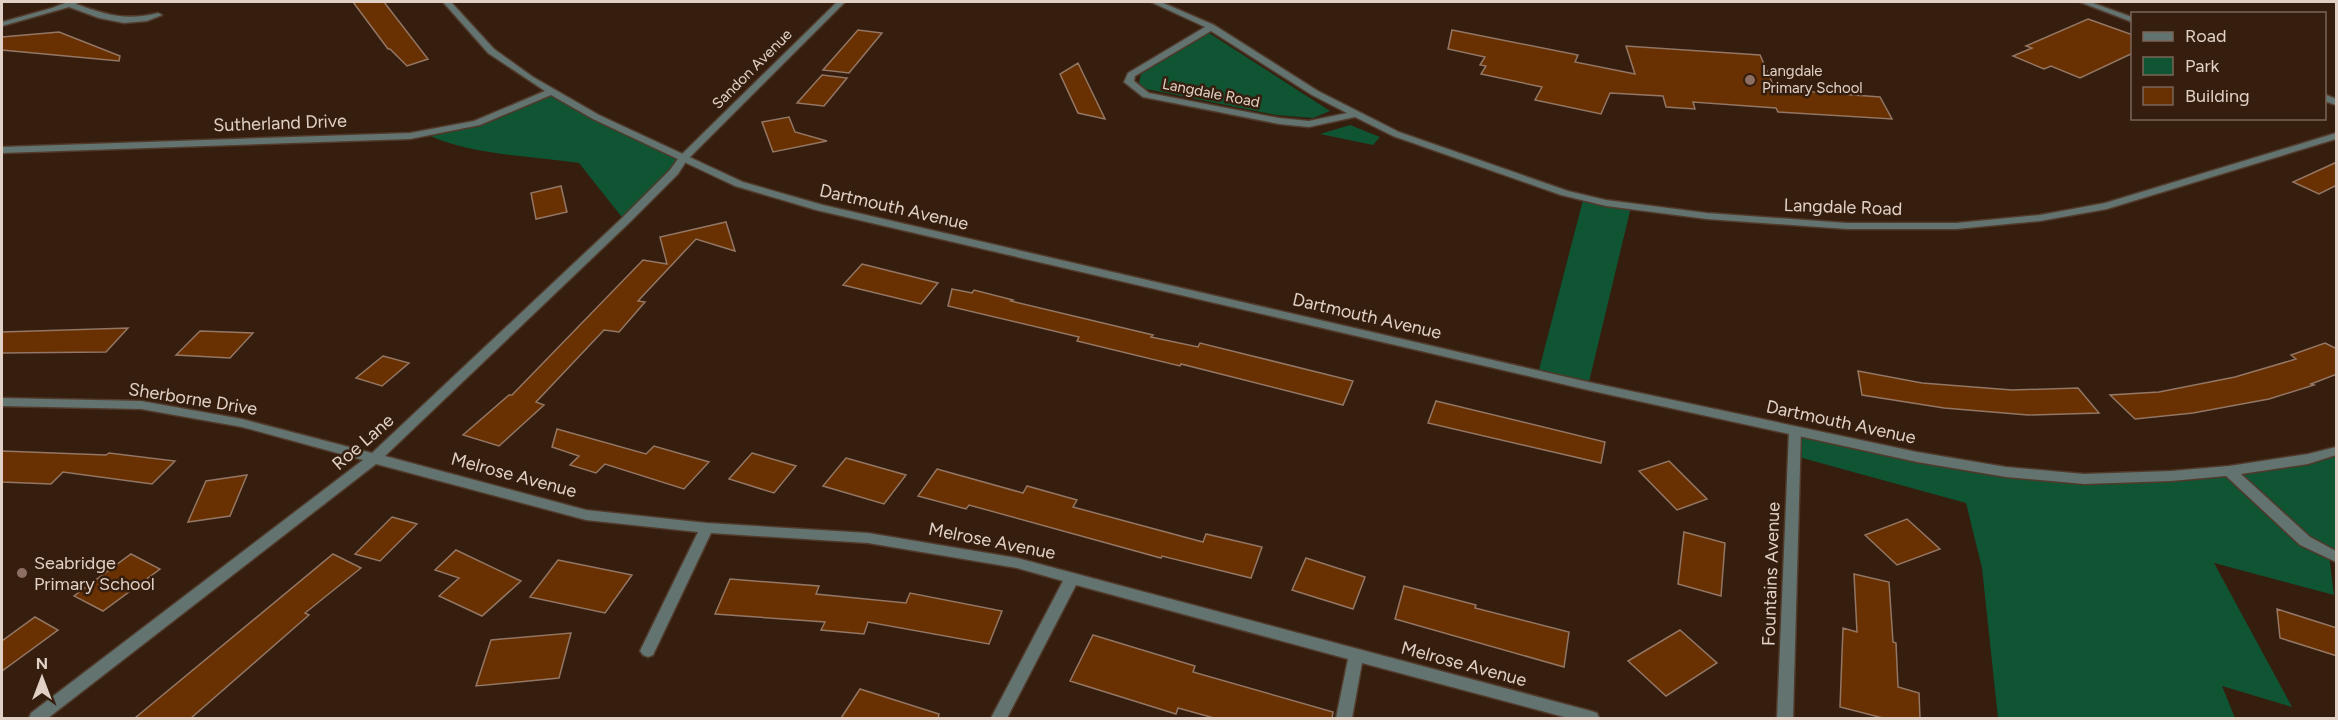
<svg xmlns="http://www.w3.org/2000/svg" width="2338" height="720" font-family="Figtree,sans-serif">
	<rect width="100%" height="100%" fill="#361e0e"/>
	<path fill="#0f5433" d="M 1209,33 L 1330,111 L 1313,118 L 1276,115 L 1146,89 L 1139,83 L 1141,74 Z
		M 553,91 L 683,158 L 625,221 L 579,163 C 529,155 472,156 426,134 L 477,123 Z
		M 1350,125 L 1380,137 L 1373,145 L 1320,134 Z
		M 1583,200 L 1631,207 L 1588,386 L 1539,370 Z
		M 1795,431 L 2053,477 L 2171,476 L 2336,451 L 2336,557 L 2329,555 L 2334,595 L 2214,563 L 2292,707 L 2222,686 L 2235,718 L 1998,718 L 1982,568 L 1966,503 L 1795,456 Z"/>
	<path fill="#693102" stroke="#937664" stroke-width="1.5" d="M 353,2 L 384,2 L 428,59 L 407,66 L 390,49 L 388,49 Z
		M 2088,19 L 2133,35 L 2133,53 L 2080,78 L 2051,66 L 2044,69 L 2013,56 L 2032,48 L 2026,46 Z
		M 858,30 L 882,33 L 849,73 L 823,70 Z
		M 1452,30 L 1578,55 L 1575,62 L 1635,74 L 1626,46 L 1760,55 L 1775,89 L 1880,97 L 1892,119 L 1778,112 L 1776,108 L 1693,102 L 1695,109 L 1666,107 L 1663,96 L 1610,93 L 1601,114 L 1535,100 L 1542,87 L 1481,74 L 1486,66 L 1480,65 L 1485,57 L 1448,49 Z
		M 59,32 L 120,56 L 119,61 L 2,50 L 2,37 Z
		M 1078,63 L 1105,119 L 1078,113 L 1060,74 Z
		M 822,75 L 847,78 L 824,106 L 797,103 Z
		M 789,117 L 795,132 L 827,141 L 773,152 L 762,122 Z
		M 2337,162 L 2337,185 L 2319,194 L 2293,182 Z
		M 561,186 L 567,212 L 536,219 L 531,193 Z
		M 726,222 L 735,251 L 696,239 L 638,301 L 645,302 L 619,332 L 604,330 L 536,402 L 544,405 L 499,446 L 463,435 L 509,395 L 512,395 L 643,260 L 667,264 L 660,237 Z
		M 862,264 L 938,283 L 921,304 L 843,285 Z
		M 952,289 L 972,293 L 974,290 L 1013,300 L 1011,301 L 1153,335 L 1151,337 L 1198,347 L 1200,343 L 1353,381 L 1343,405 L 1181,364 L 1180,366 L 1077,341 L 1079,337 L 948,306 Z
		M 128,328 L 106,352 L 2,353 L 2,332 Z
		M 200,331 L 253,333 L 230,358 L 176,355 Z
		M 2325,343 L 2337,349 L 2337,374 L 2311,384 L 2314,385 L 2269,399 L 2193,413 L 2135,419 L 2110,395 L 2159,392 L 2235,377 L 2296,359 L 2291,355 Z
		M 383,356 L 409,363 L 382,386 L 356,378 Z
		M 1858,371 L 1922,383 L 2012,390 L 2078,388 L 2099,413 L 2028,415 L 1944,408 L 1862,395 Z
		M 1436,401 L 1605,442 L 1601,463 L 1428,423 Z
		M 557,429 L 646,454 L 654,446 L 709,462 L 684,489 L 605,464 L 596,473 L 570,465 L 579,456 L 552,447 Z
		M 2,451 L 106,455 L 109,453 L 175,461 L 152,484 L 63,472 L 51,484 L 2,482 Z
		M 752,453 L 796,466 L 774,493 L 729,479 Z
		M 846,458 L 906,475 L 884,504 L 823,486 Z
		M 1669,461 L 1707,499 L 1677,510 L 1639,471 Z
		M 937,469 L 1023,493 L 1027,486 L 1077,500 L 1073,507 L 1203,542 L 1206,534 L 1262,547 L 1251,578 L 1162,556 L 1161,558 L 969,505 L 966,509 L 918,496 Z
		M 247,475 L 230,516 L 188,522 L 206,481 Z
		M 392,517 L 417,524 L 380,561 L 355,554 Z
		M 1907,519 L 1940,549 L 1897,565 L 1865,535 Z
		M 1684,532 L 1725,543 L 1721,596 L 1678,584 Z
		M 456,550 L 521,581 L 482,616 L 439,596 L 459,578 L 435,570 Z
		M 131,554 L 160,569 L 103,611 L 74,596 Z
		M 333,554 L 361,568 L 305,613 L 309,615 L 191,718 L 135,718 Z
		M 1306,558 L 1365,577 L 1353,609 L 1292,590 Z
		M 558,560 L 632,575 L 605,613 L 530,597 Z
		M 1854,574 L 1889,582 L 1893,642 L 1896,643 L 1898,687 L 1919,693 L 1920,718 L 1883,718 L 1840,707 L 1843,628 L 1857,632 Z
		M 730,579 L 819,586 L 816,594 L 906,603 L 910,593 L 1002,611 L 989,644 L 868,622 L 864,634 L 821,630 L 825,622 L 715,614 Z
		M 1404,586 L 1476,605 L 1475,608 L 1569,632 L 1564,667 L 1395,619 Z
		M 2277,609 L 2337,628 L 2337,656 L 2280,638 Z
		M 35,617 L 58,630 L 2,671 L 2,641 Z
		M 1680,630 L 1717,663 L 1666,696 L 1628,661 Z
		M 571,633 L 559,678 L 476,686 L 491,640 Z
		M 1093,635 L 1195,666 L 1193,672 L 1333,712 L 1332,718 L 1214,718 L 1178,708 L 1176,714 L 1070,681 Z
		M 860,689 L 939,714 L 938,718 L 841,718 Z"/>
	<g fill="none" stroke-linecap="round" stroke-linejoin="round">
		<defs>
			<path id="minor" d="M 68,2 L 78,2 L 76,4 C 107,15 126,21 158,13 L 162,15 L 147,21 L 124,23 L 99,18 L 69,7 L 2,26 L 2,22 L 52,8 Z
				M 837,2 L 845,2 L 687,160 L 678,174 L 629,223 L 385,456 L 586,510 L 707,523 L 868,533 L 1017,558 L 1591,711 L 1597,713 L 1599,718 L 1568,718 L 1362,663 L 1352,718 L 1336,718 L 1348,659 L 1076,585 L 1007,718 L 991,718 L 1063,581 L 1017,568 L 868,543 L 711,533 L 653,655 L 648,657 L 643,655 L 640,651 L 698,532 L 586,520 L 376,464 L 48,718 L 29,718 L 31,713 L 363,460 L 242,427 L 141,409 L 2,406 L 2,398 L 141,401 L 242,419 L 372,453 L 621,219 L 670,170 L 680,156 Z
				M 1151,2 L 1161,2 L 1214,25 L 1318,91 L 1399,132 L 1568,191 L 1606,200 L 1707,213 L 1847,223 L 1956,223 L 2040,215 L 2105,203 L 2336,133 L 2336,139 L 2107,209 L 2040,221 L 1956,229 L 1847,229 L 1707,219 L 1606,206 L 1561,195 L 1393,136 L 1355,117 L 1309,127 L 1279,124 L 1143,97 L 1124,82 L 1128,73 L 1205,27 ZM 1211,31 L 1312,95 L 1347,113 L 1309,121 L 1279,118 L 1149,93 L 1134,81 L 1135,76 Z
				M 2080,2 L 2090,2 L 2132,17 L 2132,22 Z
				M 2324,94 L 2336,99 L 2336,105 L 2324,101 Z
				M 1795,427 L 1800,428 L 1801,431 L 1793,718 L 1777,718 L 1789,431 L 1790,428 Z"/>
			<path id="tertiary" d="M 443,2 L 451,2 L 494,49 L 533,77 L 599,115 L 743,182 L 823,205 L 1588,382 L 1917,452 L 2006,467 L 2084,474 L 2171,471 L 2229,466 L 2308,454 L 2336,447 L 2336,455 L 2308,464 L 2241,474 L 2310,537 L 2336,551 L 2336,562 L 2300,545 L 2226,476 L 2171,481 L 2084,484 L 2006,477 L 1917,462 L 1588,390 L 816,210 L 735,186 L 593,119 L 551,95 L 480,125 L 410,139 L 2,153 L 2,147 L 410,133 L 474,121 L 545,91 L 488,53 Z"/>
		</defs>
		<use href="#minor" stroke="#513a2b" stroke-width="3"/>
		<use href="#tertiary" stroke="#513a2b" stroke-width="3"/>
		<use href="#minor" fill="#627370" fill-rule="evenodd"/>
		<use href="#tertiary" fill="#627370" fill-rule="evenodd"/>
	</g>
	<g fill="#8d6e63" stroke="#361e0e" stroke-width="2">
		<circle cx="1750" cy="80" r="6"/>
		<circle cx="22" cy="573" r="6"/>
	</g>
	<g text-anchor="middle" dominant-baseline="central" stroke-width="5" stroke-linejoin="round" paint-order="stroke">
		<g font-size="15" fill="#e0d0c6" stroke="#361e0e">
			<text transform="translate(752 69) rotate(-45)">Sandon Avenue</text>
			<text transform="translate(1211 93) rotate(11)">Langdale Road</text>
		</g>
		<g font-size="15" fill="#e0d0c6" stroke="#361e0e" text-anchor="start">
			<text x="1762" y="71">Langdale<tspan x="1762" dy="17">Primary School</tspan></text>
		</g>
		<g font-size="18" fill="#e0d0c6" stroke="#361e0e">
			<text transform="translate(280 123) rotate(-2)">Sutherland Drive</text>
			<text transform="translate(894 207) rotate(13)">Dartmouth Avenue</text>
			<text transform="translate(1843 207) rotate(2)">Langdale Road</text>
			<text transform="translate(1367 316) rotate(13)">Dartmouth Avenue</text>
			<text transform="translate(193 399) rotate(9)">Sherborne Drive</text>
			<text transform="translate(1841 422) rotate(12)">Dartmouth Avenue</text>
			<text transform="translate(363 442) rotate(-41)">Roe Lane</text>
			<text transform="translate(514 475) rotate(15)">Melrose Avenue</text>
			<text transform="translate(992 541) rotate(11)">Melrose Avenue</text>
			<text transform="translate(1771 574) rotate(-88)">Fountains Avenue</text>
			<text transform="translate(1464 664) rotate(15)">Melrose Avenue</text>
		</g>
		<g font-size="18" fill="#e0d0c6" stroke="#361e0e" text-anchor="start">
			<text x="34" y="563">Seabridge<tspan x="34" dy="21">Primary School</tspan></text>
		</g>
	</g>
	<rect width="2338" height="720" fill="none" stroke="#e0d0c6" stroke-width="6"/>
	<rect x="2131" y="12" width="195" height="108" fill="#361e0e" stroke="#7a6558" stroke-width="1.5"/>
	<rect x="2143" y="32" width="30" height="9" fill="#627370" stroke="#7a6558" stroke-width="1.5"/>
	<text x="2185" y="42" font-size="18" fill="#e0d0c6">Road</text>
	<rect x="2143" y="57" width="30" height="18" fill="#0f5433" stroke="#7a6558" stroke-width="1.5"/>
	<text x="2185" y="72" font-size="18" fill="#e0d0c6">Park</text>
	<rect x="2143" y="87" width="30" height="18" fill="#693102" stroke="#7a6558" stroke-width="1.5"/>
	<text x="2185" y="102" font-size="18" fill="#e0d0c6">Building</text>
	<g transform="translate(42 678)" stroke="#361e0e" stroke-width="4.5" paint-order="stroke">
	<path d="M0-4.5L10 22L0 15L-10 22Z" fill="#e0d0c6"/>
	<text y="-9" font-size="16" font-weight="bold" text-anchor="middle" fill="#e0d0c6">N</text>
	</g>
</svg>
